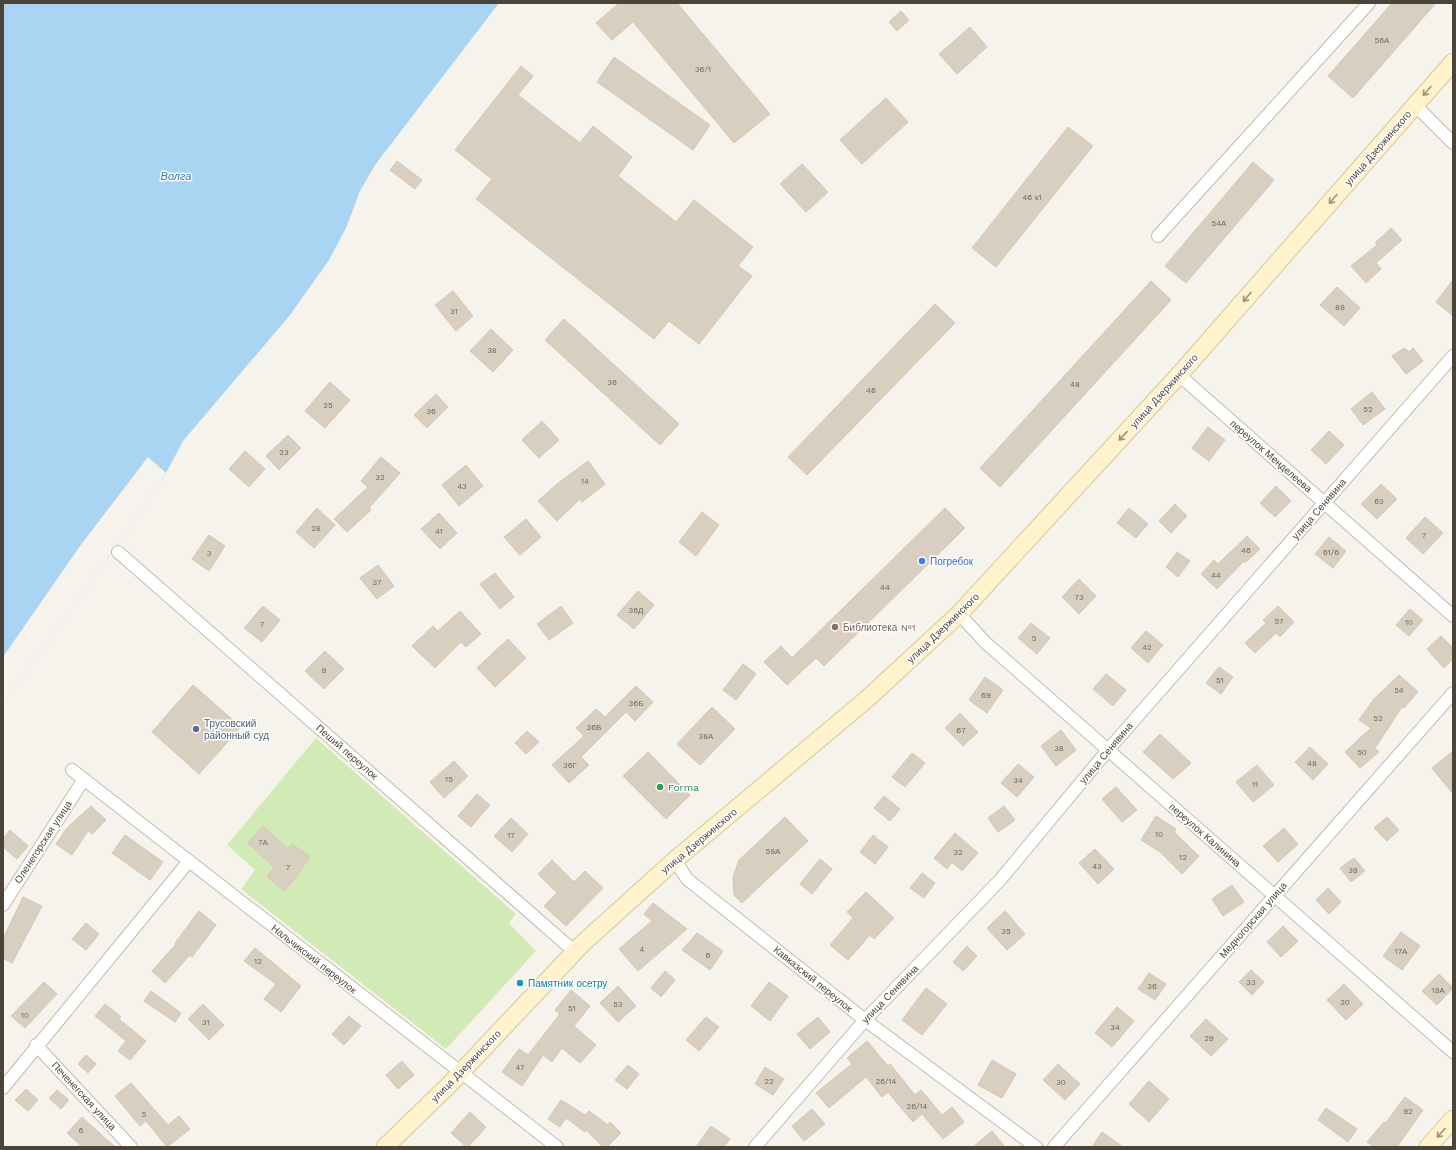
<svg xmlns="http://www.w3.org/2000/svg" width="1456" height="1150" font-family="'Work Sans',sans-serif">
	<rect width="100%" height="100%" fill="#f6f3ec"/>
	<path fill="#d2eab5" d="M 316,738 L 516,914 L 509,923 L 536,951 L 446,1049 L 241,889 L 255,870 L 227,845 Z"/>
	<path fill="#a9d4f2" d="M 3,3 L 499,3 L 375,165 L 360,191 L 346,228 L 329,260 L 290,315 L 183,441 L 166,473 L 142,511 L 3,703 Z"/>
	<path fill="#f6f3ec" d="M 148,457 L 166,473 L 142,511 L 3,703 L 3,657 L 80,546 Z"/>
	<path fill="#d8cfc1" stroke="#d3c7b4" d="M 619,3 L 677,3 L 770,114 L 734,143 L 633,22 L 612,40 L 596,23 Z
		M 1392,3 L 1436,3 L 1353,98 L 1328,76 Z
		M 901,11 L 909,20 L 897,31 L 889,22 Z
		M 970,27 L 987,47 L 957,74 L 939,54 Z
		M 614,57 L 710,125 L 693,150 L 597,82 Z
		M 521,66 L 533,76 L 518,95 L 580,143 L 593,126 L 632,157 L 618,176 L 676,222 L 694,200 L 753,247 L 738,266 L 752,276 L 699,344 L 669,321 L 654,339 L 476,199 L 492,179 L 455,150 Z
		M 886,98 L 908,122 L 862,164 L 840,140 Z
		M 1068,127 L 1093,146 L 996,267 L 972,248 Z
		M 397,161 L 422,180 L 415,189 L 390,170 Z
		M 1253,162 L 1274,180 L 1186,283 L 1165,266 Z
		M 802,164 L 828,192 L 806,212 L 780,184 Z
		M 1391,228 L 1402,240 L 1376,263 L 1381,269 L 1366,283 L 1351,266 L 1377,245 L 1375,243 Z
		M 1453,280 L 1453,316 L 1436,302 Z
		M 1151,281 L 1171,300 L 1000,487 L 980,468 Z
		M 1337,287 L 1360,308 L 1344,326 L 1320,305 Z
		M 453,291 L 473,316 L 456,331 L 435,305 Z
		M 935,304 L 955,323 L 807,475 L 788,457 Z
		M 564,319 L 679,424 L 660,445 L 545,340 Z
		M 491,329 L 513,350 L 493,372 L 470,351 Z
		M 1404,348 L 1409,352 L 1413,348 L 1423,361 L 1406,374 L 1392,356 Z
		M 330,382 L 350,400 L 325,428 L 305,411 Z
		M 1372,392 L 1385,409 L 1363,425 L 1351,409 Z
		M 436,394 L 448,407 L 427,428 L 414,415 Z
		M 542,421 L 559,440 L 539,458 L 522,440 Z
		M 1208,427 L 1225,440 L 1209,461 L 1192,448 Z
		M 1329,431 L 1344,445 L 1326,464 L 1311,450 Z
		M 288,435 L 301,448 L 279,470 L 266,456 Z
		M 245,451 L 265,469 L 249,487 L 229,469 Z
		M 381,457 L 400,473 L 369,508 L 371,510 L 347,532 L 334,519 L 368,487 L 361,481 Z
		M 588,461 L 605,484 L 582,502 L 580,499 L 557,521 L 538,501 L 557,484 Z
		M 466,465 L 483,486 L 459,506 L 442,485 Z
		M 1381,484 L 1397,499 L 1377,519 L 1361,504 Z
		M 1276,486 L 1291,501 L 1275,517 L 1260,503 Z
		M 1175,504 L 1187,516 L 1171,533 L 1159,521 Z
		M 317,508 L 335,525 L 314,548 L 296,532 Z
		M 945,508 L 965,528 L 824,666 L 816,658 L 787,685 L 764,662 L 781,646 L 792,658 Z
		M 1129,508 L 1148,524 L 1136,538 L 1117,523 Z
		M 702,512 L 719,525 L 696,556 L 679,542 Z
		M 439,513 L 457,533 L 440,549 L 421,529 Z
		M 1425,517 L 1443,533 L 1423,554 L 1406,538 Z
		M 526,519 L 541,537 L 520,555 L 504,537 Z
		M 209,535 L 225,546 L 209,571 L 192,559 Z
		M 1247,536 L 1260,549 L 1245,563 L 1244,561 L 1217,589 L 1201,574 L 1214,560 L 1218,564 Z
		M 1329,537 L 1346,551 L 1333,568 L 1315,554 Z
		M 1177,552 L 1190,561 L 1178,577 L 1166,567 Z
		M 378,565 L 394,586 L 377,599 L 360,578 Z
		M 495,573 L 514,597 L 500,609 L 480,584 Z
		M 1079,579 L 1096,596 L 1079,614 L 1062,597 Z
		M 638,591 L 654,605 L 634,629 L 617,615 Z
		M 263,606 L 280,620 L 262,642 L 244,628 Z
		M 561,606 L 573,623 L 549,640 L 537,624 Z
		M 1278,606 L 1294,622 L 1280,637 L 1276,633 L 1255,653 L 1245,643 L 1266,623 L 1263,620 Z
		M 1410,609 L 1423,620 L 1409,636 L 1396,625 Z
		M 460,611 L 481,634 L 466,647 L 461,642 L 435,668 L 412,646 L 433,626 L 438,631 Z
		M 1031,623 L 1050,638 L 1037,654 L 1018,638 Z
		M 1146,631 L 1163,645 L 1148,663 L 1131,648 Z
		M 1441,636 L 1453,648 L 1453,659 L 1444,668 L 1427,649 Z
		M 508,639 L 526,658 L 495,687 L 477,668 Z
		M 325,651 L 344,669 L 324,689 L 305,671 Z
		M 743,664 L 756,674 L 736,700 L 723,690 Z
		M 1219,667 L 1233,677 L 1221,694 L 1206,683 Z
		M 1106,674 L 1126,690 L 1113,706 L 1093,689 Z
		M 1399,675 L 1418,692 L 1404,708 L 1402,707 L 1375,748 L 1379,752 L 1360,768 L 1345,752 L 1371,728 L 1359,720 L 1374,699 Z
		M 985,677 L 1003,690 L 987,713 L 969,700 Z
		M 193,685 L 241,727 L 199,774 L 152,732 Z
		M 636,686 L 653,702 L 635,721 L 626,712 L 581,757 L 589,765 L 569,783 L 552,765 L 584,736 L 576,728 L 596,709 L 605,717 Z
		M 712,707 L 735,729 L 700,765 L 677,744 Z
		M 960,713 L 978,732 L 963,746 L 945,728 Z
		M 1061,730 L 1076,750 L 1056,766 L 1041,746 Z
		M 527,731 L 539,742 L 526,754 L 515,743 Z
		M 1160,734 L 1191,763 L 1173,779 L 1143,752 Z
		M 1310,747 L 1328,764 L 1313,780 L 1295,762 Z
		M 1453,751 L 1453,794 L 1432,768 Z
		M 648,752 L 690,795 L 666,819 L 623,776 Z
		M 912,753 L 925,763 L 905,787 L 892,777 Z
		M 454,761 L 468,776 L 444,798 L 430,782 Z
		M 1018,764 L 1034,777 L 1017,797 L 1001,783 Z
		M 1257,765 L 1274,785 L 1253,802 L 1236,782 Z
		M 1116,787 L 1137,810 L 1122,822 L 1102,799 Z
		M 477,794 L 490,805 L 471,827 L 458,816 Z
		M 884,796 L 900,809 L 890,821 L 874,808 Z
		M 91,806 L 106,820 L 92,834 L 88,831 L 72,855 L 56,844 L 67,828 Z
		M 1004,806 L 1015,820 L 998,832 L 988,818 Z
		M 1156,816 L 1176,829 L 1174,832 L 1199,856 L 1182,874 L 1160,852 L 1141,840 Z
		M 785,817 L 808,841 L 742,903 L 734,895 L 733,877 L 739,860 Z
		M 1387,817 L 1399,830 L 1387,841 L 1374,828 Z
		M 511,818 L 528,834 L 512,852 L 494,836 Z
		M 263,826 L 288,849 L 292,844 L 310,857 L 285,891 L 267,877 L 274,867 L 248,843 Z
		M 1284,828 L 1298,844 L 1278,862 L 1263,846 Z
		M 10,830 L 28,846 L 17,859 L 3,847 L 3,839 Z
		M 955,833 L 978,853 L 962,871 L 952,862 L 947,869 L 934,858 Z
		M 125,835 L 163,862 L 150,880 L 112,853 Z
		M 873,835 L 888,847 L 875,864 L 860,852 Z
		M 1095,849 L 1114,869 L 1098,884 L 1079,863 Z
		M 1354,858 L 1365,871 L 1351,882 L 1340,868 Z
		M 820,859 L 832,869 L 812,894 L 800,884 Z
		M 552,860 L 574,882 L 585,871 L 603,888 L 566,926 L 544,906 L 557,893 L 538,874 Z
		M 922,873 L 935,883 L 924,898 L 910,888 Z
		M 1232,885 L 1244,902 L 1223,916 L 1212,899 Z
		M 1328,888 L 1341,902 L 1329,914 L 1316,900 Z
		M 866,892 L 894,918 L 874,939 L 870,935 L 848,960 L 830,945 L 853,918 L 847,912 Z
		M 23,897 L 42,906 L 12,963 L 3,958 L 3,939 Z
		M 653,903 L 687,929 L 638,971 L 619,949 L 652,921 L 644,914 Z
		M 199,911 L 216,925 L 192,957 L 190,955 L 165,983 L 152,971 L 176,944 L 175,943 Z
		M 1005,911 L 1025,934 L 1007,950 L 987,928 Z
		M 86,923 L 99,934 L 86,950 L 72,939 Z
		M 1283,926 L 1298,941 L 1281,957 L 1267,942 Z
		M 1401,932 L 1420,946 L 1402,970 L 1383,956 Z
		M 697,933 L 723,951 L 710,970 L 682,950 Z
		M 967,946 L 977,956 L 963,971 L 953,962 Z
		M 255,948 L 301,986 L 281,1012 L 264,999 L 276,984 L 244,961 Z
		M 1251,970 L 1264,982 L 1252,995 L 1239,982 Z
		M 665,971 L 675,980 L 661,997 L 651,988 Z
		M 1149,973 L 1166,984 L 1155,1000 L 1138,989 Z
		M 1439,974 L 1453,988 L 1437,1005 L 1422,991 Z
		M 44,982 L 57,994 L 25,1028 L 11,1016 Z
		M 769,982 L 788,996 L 770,1021 L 751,1006 Z
		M 1344,984 L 1363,1004 L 1346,1020 L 1327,1000 Z
		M 618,986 L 636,1006 L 618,1022 L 600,1003 Z
		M 926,988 L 947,1004 L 922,1035 L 902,1020 Z
		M 571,990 L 590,1006 L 574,1026 L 596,1045 L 580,1063 L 562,1048 L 552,1062 L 543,1055 L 522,1086 L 502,1072 L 519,1049 L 528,1055 L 560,1014 L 555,1010 Z
		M 151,991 L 181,1013 L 175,1022 L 144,1001 Z
		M 105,1004 L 121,1017 L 119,1019 L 146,1041 L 130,1060 L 118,1051 L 126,1041 L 95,1016 Z
		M 203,1004 L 224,1025 L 209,1040 L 188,1019 Z
		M 1117,1007 L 1134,1021 L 1112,1047 L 1095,1033 Z
		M 349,1016 L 361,1026 L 344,1045 L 332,1034 Z
		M 706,1017 L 719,1027 L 699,1051 L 686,1040 Z
		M 818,1017 L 830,1032 L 810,1049 L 797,1034 Z
		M 1206,1019 L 1228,1039 L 1211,1056 L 1190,1036 Z
		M 867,1041 L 888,1066 L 890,1064 L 915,1095 L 921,1090 L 942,1115 L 952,1107 L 964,1122 L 943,1139 L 922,1114 L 913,1122 L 888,1092 L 882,1097 L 866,1077 L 829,1108 L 816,1093 L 852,1064 L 847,1058 Z
		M 86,1055 L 96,1064 L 88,1073 L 78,1064 Z
		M 992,1060 L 1016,1074 L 1002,1098 L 978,1085 Z
		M 402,1061 L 414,1075 L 398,1089 L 386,1075 Z
		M 1058,1064 L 1080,1084 L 1065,1100 L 1043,1080 Z
		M 628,1065 L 639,1074 L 627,1089 L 615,1080 Z
		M 765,1067 L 784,1079 L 773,1095 L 755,1084 Z
		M 1149,1081 L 1169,1099 L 1149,1122 L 1129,1104 Z
		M 131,1083 L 168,1125 L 179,1116 L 190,1129 L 167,1147 L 146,1121 L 140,1126 L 115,1096 Z
		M 26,1089 L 38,1100 L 28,1111 L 15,1100 Z
		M 57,1090 L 69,1100 L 61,1109 L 49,1098 Z
		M 1405,1097 L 1423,1110 L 1397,1147 L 1374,1147 L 1367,1142 L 1384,1122 L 1385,1124 Z
		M 561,1100 L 585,1115 L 589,1111 L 608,1125 L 610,1122 L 621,1133 L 607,1147 L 603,1147 L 586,1130 L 585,1132 L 566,1118 L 560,1127 L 548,1119 Z
		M 1326,1108 L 1357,1129 L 1348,1142 L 1318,1120 Z
		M 812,1109 L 825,1124 L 804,1141 L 792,1126 Z
		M 470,1112 L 486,1127 L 468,1147 L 466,1147 L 451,1133 Z
		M 82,1117 L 115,1147 L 82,1147 L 67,1133 Z
		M 711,1126 L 730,1139 L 724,1147 L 696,1147 Z
		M 992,1131 L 1005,1147 L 973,1147 Z
		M 1102,1132 L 1123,1147 L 1092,1147 Z"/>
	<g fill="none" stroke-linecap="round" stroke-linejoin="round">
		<defs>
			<path id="minor" d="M 1415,105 L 1453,143
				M 1158,236 L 1369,3
				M 1179,375 L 1453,616
				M 118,552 L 575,952
				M 959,614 L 986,643 L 1453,1052
				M 72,770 L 557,1147
				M 675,860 L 687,879 L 865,1020 L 1036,1147
				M 3,905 L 84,779
				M 36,1045 L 131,1147
				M 3,1088 L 189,861
				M 755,1147 L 865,1020 L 1000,880 L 1108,750 L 1453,356
				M 1054,1147 L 1453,693"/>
			<path id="secondary" d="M 385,1147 L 448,1086 L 583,943 L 675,860 L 867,699 L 959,614 L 1179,375 L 1453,62
				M 1428,1147 L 1453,1119"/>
		</defs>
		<use href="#minor" stroke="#c2bbae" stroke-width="14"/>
		<use href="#secondary" stroke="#d6c79b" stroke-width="19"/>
		<use href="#minor" stroke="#fff" stroke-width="12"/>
		<use href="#secondary" stroke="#fff3cd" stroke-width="17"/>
	</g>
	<defs><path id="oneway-shaft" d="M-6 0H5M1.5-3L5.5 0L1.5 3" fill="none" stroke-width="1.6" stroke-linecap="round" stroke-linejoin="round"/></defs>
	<g stroke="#9c937c">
		<use href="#oneway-shaft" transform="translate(1427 91) rotate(131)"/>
		<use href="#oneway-shaft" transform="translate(1333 199) rotate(131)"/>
		<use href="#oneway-shaft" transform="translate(1247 297) rotate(131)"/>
		<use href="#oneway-shaft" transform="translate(1123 436) rotate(133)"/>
		<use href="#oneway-shaft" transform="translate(1441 1133) rotate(132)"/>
	</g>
	<circle fill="#3f7fe0" stroke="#fff" stroke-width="1.5" cx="922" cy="561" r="4"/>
	<circle fill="#8d6e63" stroke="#fff" stroke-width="1.5" cx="835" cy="627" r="4"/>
	<circle fill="#5c6f8a" stroke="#fff" stroke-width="1.5" cx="196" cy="729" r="4"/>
	<circle fill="#2e9e5b" stroke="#fff" stroke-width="1.5" cx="660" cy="787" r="4"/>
	<circle fill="#0f9aa8" stroke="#fff" stroke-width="1.5" cx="520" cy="983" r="4"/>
	<g text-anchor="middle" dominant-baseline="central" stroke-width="3" stroke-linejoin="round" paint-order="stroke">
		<g font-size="8" fill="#6e675b">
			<text x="1382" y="40">56А</text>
			<text x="703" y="69">36/1</text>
			<text x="1032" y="197">46 к1</text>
			<text x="1219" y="223">54А</text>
			<text x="1340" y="307">89</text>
			<text x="454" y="311">31</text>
			<text x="492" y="350">38</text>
			<text x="612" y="382">36</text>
			<text x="1075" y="384">48</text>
			<text x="871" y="390">46</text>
			<text x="328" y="405">25</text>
			<text x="1368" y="409">52</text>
			<text x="431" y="411">36</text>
			<text x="284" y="452">23</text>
			<text x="380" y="477">32</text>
			<text x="585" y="481">14</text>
			<text x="462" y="486">43</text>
			<text x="1379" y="501">63</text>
			<text x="316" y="528">28</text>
			<text x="439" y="531">41</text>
			<text x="1424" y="535">7</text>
			<text x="1246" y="550">46</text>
			<text x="1331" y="552">61/6</text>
			<text x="209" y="553">3</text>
			<text x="1216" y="575">44</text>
			<text x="377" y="582">37</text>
			<text x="885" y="587">44</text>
			<text x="1079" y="597">73</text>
			<text x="636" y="610">36Д</text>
			<text x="1279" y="621">57</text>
			<text x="1409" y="622">10</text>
			<text x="262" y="624">7</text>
			<text x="1034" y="638">5</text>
			<text x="1147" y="647">42</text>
			<text x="324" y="670">9</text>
			<text x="1220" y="680">51</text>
			<text x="1399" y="690">54</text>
			<text x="986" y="695">69</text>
			<text x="636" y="703">36Б</text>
			<text x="1378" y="718">52</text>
			<text x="594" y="727">36В</text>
			<text x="961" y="730">67</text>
			<text x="706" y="736">38А</text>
			<text x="1059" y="748">38</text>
			<text x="1362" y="752">50</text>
			<text x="1312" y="763">48</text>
			<text x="570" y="765">36Г</text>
			<text x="449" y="779">15</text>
			<text x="1018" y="780">34</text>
			<text x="1255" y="784">11</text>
			<text x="1159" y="834">10</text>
			<text x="511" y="835">17</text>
			<text x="263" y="842">7А</text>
			<text x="773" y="851">59А</text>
			<text x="958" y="852">32</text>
			<text x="1183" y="857">12</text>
			<text x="1097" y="866">43</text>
			<text x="288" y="867">7</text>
			<text x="1353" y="870">39</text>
			<text x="1006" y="931">35</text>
			<text x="642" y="949">4</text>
			<text x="1401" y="951">17А</text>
			<text x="708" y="955">6</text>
			<text x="258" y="961">12</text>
			<text x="1251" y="982">33</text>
			<text x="1152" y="986">36</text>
			<text x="1438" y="990">19А</text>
			<text x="1345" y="1002">20</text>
			<text x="618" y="1004">53</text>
			<text x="572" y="1008">51</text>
			<text x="25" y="1015">10</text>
			<text x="206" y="1022">31</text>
			<text x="1115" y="1027">34</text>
			<text x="1209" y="1038">29</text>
			<text x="520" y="1067">47</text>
			<text x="769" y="1081">22</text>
			<text x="886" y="1081">26/14</text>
			<text x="1061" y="1082">30</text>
			<text x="917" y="1106">26/14</text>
			<text x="1408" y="1111">92</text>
			<text x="144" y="1114">5</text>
			<text x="81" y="1130">6</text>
		</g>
		<g font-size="10" fill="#4b4439" stroke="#fff">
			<text transform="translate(1378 148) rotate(-49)">улица Дзержинского</text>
			<text transform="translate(1164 391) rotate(-48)">улица Дзержинского</text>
			<text transform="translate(1271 456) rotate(41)">переулок Менделеева</text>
			<text transform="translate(1319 509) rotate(-49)">улица Сенявина</text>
			<text transform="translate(943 628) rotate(-44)">улица Дзержинского</text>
			<text transform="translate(347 752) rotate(41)">Пеший переулок</text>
			<text transform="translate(1106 753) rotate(-50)">улица Сенявина</text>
			<text transform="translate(1205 835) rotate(41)">переулок Калинина</text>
			<text transform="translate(699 841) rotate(-40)">улица Дзержинского</text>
			<text transform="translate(43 842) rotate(-57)">Оленегорская улица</text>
			<text transform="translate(1253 920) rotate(-49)">Медногорская улица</text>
			<text transform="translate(314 959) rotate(38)">Нальчикский переулок</text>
			<text transform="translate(813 979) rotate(39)">Кавказский переулок</text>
			<text transform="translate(890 994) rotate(-46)">улица Сенявина</text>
			<text transform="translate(466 1066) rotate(-46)">улица Дзержинского</text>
			<text transform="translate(84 1096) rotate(47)">Печенегская улица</text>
		</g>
		<g font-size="10" fill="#366cbe" stroke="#fff" text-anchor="start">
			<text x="930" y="561">Погребок</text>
		</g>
		<g font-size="10" fill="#785e54" stroke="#fff" text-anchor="start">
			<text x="843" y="627">Библиотека №1</text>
		</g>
		<g font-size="10" fill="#4e5e75" stroke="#fff" text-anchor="start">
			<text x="204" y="723">Трусовский<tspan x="204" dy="12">районный суд</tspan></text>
		</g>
		<g font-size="10" fill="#27864d" stroke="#fff" text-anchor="start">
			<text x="668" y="787">Forma</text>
		</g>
		<g font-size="10" fill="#0d838f" stroke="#fff" text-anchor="start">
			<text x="528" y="983">Памятник осетру</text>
		</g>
		<g font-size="11" font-style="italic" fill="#2e7ab2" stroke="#fff">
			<text x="176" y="176">Волга</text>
		</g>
	</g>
	<rect width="1456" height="1150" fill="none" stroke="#4b4439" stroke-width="8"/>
</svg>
